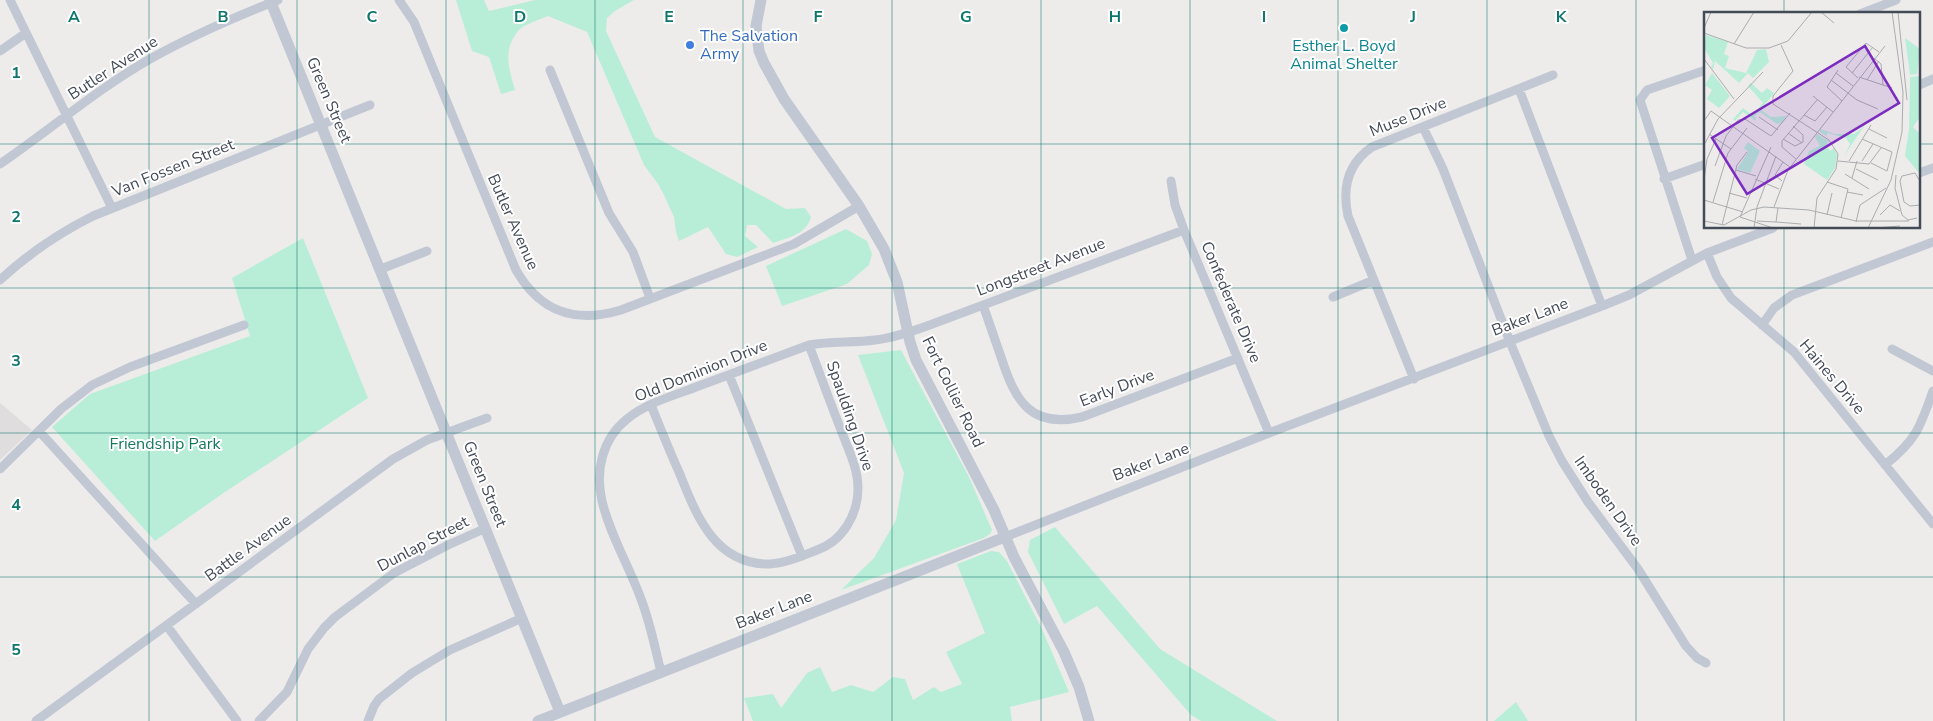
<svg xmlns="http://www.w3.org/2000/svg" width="1933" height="721" font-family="'Nunito Sans',sans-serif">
	<rect width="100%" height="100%" fill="#eeeceb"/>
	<path fill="#dfdddd" d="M 0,403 L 32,430 L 0,460 Z"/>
	<path fill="#b8eed7" d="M 456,0 L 484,0 L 489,11 L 535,0 L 634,0 L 615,11 L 607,18 L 606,31 L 655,137 L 786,209 L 805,208 L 811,217 C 806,235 789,237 773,243 L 756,225 L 747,225 L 745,236 L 758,247 L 737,257 L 726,254 L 708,227 L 679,241 L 676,232 L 674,217 L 663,193 L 658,184 L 644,165 L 587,32 L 548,16 C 539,20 525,24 519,30 C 502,49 509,69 515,90 L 501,94 L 489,57 L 472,51 Z
		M 846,229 L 867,241 L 872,254 L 869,265 L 847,284 L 782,306 L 766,266 Z
		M 303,238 L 368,398 L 225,492 L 155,541 L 52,427 L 90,394 L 250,336 L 232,278 Z
		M 901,350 L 969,477 L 992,530 L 990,534 L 984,538 L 841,590 L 874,558 L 896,520 L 904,473 L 858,355 Z
		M 1055,527 L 1160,649 L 1277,721 L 1201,721 L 1191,715 L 1097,606 L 1064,624 L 1028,552 L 1030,540 Z
		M 991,551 L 999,552 L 1007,561 L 1042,629 L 1069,692 L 1010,707 L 1012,721 L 753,721 L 744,698 L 773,694 L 781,708 L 807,673 L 820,667 L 832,692 L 851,685 L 873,692 L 893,677 L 905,679 L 913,700 L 934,687 L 941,692 L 962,684 L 946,652 L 985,633 L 957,564 Z
		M 1516,702 L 1528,721 L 1494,721 Z"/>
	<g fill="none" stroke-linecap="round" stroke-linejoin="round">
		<path stroke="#c1c7d3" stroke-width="9" d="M 10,0 L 112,208
			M 399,0 L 414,22 L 516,270 C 540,312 575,324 621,310 L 794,244 L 859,206
			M 1860,14 L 1896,0
			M 0,51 L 26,33
			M 550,70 L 609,213 L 633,252 L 650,298
			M 1919,85 L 1933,79
			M 1519,89 L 1602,306
			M 1423,127 L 1443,169 L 1510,342 L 1549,436 L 1562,461 L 1588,502 L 1638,569 L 1686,646 L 1697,658 L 1706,663
			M 0,164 C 50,130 97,89 150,59 C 191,36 235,17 278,0
			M 1919,173 L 1933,168
			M 1664,179 L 1706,164
			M 1171,181 L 1175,205 L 1184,230 L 1269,433
			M 1707,253 L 1717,277 L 1731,298 L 1794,352 L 1933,524
			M 1692,260 L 1640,100 L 1647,90 L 1706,70
			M 381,269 L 427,251
			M 0,280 C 28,254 59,233 93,216 L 370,105
			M 1333,297 L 1374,280
			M 983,305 C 989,322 995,340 1001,357 C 1015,400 1030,429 1082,417 L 1238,358
			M 1762,325 L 1774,308 L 1792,295 L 1933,242
			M 1892,349 L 1933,371
			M 729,375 L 802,556
			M 1414,379 L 1348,216 C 1342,188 1347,164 1372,147 L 1553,75
			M 651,405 C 660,427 669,450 679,472 C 696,514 714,565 770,564 C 786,563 802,556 817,550 C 843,541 858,514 858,488 C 858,468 848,449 841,430 C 830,402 820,374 809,345
			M 39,431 L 196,604
			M 1885,465 C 1916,440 1920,428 1933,391
			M 0,469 L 61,409 L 92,385 L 130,367 L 244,325
			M 1005,537 L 1269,433 L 1602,306 L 1629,295 L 1707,253 L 1773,228
			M 167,626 L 237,721
			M 661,672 C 655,648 650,622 641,599 C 629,566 610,535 602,501 C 595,471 602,439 627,419 C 646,403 673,396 696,387 C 734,373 771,359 809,345 C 831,341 853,343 875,340 C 893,338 910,332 927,326 L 1184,230
			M 36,721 L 393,459 L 427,440 L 487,418
			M 259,721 L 287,692 L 308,649 L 324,628 L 335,617 L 394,573 L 448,545 L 486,528
			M 368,721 L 374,706 L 379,699 L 412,673 L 450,650 L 522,618"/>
		<path stroke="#c1c7d3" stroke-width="11" d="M 270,0 L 560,712
			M 761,0 L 756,26 L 759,51 L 764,63 L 784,99 L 859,206 L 884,249 L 897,282 L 910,342 L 916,360 L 994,510 L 1014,557 L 1064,652 L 1079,687 L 1089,721
			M 538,721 L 1005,537"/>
	</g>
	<path fill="none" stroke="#0f766e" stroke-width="1" stroke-opacity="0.55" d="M 149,0 L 149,721M 297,0 L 297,721M 446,0 L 446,721M 595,0 L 595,721M 743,0 L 743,721M 892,0 L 892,721M 1041,0 L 1041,721M 1190,0 L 1190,721M 1338,0 L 1338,721M 1487,0 L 1487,721M 1636,0 L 1636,721M 1784,0 L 1784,14M 0,144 L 1706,144M 1919,144 L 1933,144M 1784,228 L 1784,721M 0,288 L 1933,288M 0,433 L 1933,433M 0,577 L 1933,577"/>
	<circle fill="#0f9aa8" stroke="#fff" stroke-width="2" cx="1344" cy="28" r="5"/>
	<circle fill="#3f7fe0" stroke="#fff" stroke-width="2" cx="690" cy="45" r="5"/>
	<g text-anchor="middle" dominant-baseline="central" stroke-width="4" stroke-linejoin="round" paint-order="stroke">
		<g font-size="16" fill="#366cbe" stroke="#fff" text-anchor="start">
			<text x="700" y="36">The Salvation<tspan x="700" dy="18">Army</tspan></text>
		</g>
		<g font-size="16" fill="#0d838f" stroke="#fff">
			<text x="1344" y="46">Esther L. Boyd<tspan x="1344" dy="18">Animal Shelter</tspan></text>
		</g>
		<g font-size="16" fill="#444b58" stroke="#fff">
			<text transform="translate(113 68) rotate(-33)">Butler Avenue</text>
			<text transform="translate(329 100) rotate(67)">Green Street</text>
			<text transform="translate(1408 117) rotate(-22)">Muse Drive</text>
			<text transform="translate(173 168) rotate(-22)">Van Fossen Street</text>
			<text transform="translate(513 222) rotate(66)">Butler Avenue</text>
			<text transform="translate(1041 267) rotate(-21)">Longstreet Avenue</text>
			<text transform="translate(1231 302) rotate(67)">Confederate Drive</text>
			<text transform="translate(1530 317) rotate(-21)">Baker Lane</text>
			<text transform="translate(701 371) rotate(-22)">Old Dominion Drive</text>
			<text transform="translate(1832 377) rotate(50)">Haines Drive</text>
			<text transform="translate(1117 388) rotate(-21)">Early Drive</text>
			<text transform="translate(953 392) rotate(64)">Fort Collier Road</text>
			<text transform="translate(850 416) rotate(71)">Spaulding Drive</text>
			<text transform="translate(1151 462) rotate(-21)">Baker Lane</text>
			<text transform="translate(485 484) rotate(68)">Green Street</text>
			<text transform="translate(1608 501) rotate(55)">Imboden Drive</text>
			<text transform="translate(423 544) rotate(-28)">Dunlap Street</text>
			<text transform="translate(248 548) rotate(-36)">Battle Avenue</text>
			<text transform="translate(774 610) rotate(-21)">Baker Lane</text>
		</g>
		<g font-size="16" fill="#16785a" stroke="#fff">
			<text x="165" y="444">Friendship Park</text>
		</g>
	</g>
	<g transform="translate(1704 12)">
		<rect width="216" height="216" fill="#eeeceb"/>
		<path d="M 2,23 L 24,30 L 20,42 L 25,44 L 21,56 L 42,61 L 53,38 L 62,37 L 65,50 L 49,66 L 44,61 L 35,71 L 11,49 L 9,58 L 7,55 L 9,51 L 0,36 ZM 201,26 L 216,37 L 213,62 L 206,63 ZM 8,61 L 26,84 L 15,96 L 3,87 L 8,78 L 1,73 ZM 216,64 L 216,105 L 209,115 L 216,122 L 216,162 L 201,144 L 205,117 L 206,65 ZM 47,71 L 58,81 L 63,76 L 70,81 L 57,98 L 67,105 L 82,104 L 78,111 L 73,112 L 56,100 L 51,103 L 52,109 L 39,100 L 31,109 L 29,107 L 39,96 L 48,103 L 59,91 L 44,74 ZM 161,109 L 163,110 L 140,144 L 146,132 L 142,126 L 124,121 L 122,124 L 116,120 L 116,117 L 131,122 L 150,122 L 158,116 ZM 113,122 L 125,129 L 122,133 L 126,139 L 130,136 L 133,143 L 131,156 L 123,168 L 100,152 L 105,139 L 116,134 L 111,125 ZM 44,130 L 56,139 L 46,161 L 33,157 L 44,140 L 40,136 Z" fill="#b8eed7"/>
		<path fill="none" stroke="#aaacb0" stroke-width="1" d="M 117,0 L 130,11M 194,0 L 203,88M 0,16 L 7,0M 0,21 L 42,36 L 65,36 L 84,29 L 108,0M 30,32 L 50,0M 77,33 L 89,59 L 69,84 L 69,92 L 125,128 L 134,142 L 132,157 L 113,186 L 110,216M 170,46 L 177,52 L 179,73M 0,47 L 30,87M 134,58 L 123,75 L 138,89M 132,61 L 149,74M 148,61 L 169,35M 155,65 L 188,76M 154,66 L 142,55 L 162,31 L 175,40M 127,68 L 153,88 L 174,97M 163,68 L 175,49M 109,84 L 129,100M 100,103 L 111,109 L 123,95M 55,105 L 74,118M 0,109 L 7,99 L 86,155M 165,117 L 183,126M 84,121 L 98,131M 5,122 L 27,137M 79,127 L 91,134 L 99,130 L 99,123 L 89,114M 158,127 L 188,140 L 183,159 L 167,151M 0,133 L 14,107 L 59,60M 67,135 L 36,205 L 69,216M 92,147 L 78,135 L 78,129 L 113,88M 134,149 L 165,152 L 177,136M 145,149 L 167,113M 158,149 L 169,132M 11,154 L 22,124 L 34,108 L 41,107 L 67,124 L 86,101M 152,157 L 174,168M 32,158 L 52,164M 141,162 L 165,177M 192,163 L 191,176 L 198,203 L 204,208 L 213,206M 148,166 L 153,149M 51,167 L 75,177M 0,168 L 3,147 L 12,127M 78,169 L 71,163 L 79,150M 123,170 L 144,177 L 137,206M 217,171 L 211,161 L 198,164 L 196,169 L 200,190 L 206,194 L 217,193M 143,180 L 159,183M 25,181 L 43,186M 0,188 L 39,200M 9,190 L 24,141 L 43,116M 70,195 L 84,158 L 181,34M 123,203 L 128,181M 176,203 L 186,193 L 196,199M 0,209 L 20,213 L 47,198 L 60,195 L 105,198 L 152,209M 53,209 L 72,210 L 74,196M 152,209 L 205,209M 72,210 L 97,212M 152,210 L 156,193 L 182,176M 18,213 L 33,153 L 43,140M 50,216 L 53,195 L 72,144M 164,216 L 187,168 L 198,120 L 199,80 L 188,0M 172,216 L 196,214"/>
		<path fill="#7b2cbf" fill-opacity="0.15" stroke="#7b2cbf" stroke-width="2.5" d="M 161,34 L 195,91 L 43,182 L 8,126 Z"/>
		<rect width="216" height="216" fill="none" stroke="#444b58" stroke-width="2.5"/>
	</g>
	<g font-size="16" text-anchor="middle" font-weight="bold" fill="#0f766e" stroke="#fff" stroke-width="4" stroke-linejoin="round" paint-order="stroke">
		<text x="74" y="22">A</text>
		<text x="223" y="22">B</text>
		<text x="372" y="22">C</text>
		<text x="520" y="22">D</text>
		<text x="669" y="22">E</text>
		<text x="818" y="22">F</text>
		<text x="966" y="22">G</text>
		<text x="1115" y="22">H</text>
		<text x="1264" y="22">I</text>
		<text x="1413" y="22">J</text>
		<text x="1561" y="22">K</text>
		<text x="16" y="78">1</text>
		<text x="16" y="222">2</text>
		<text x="16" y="366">3</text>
		<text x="16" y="510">4</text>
		<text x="16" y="655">5</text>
	</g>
</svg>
